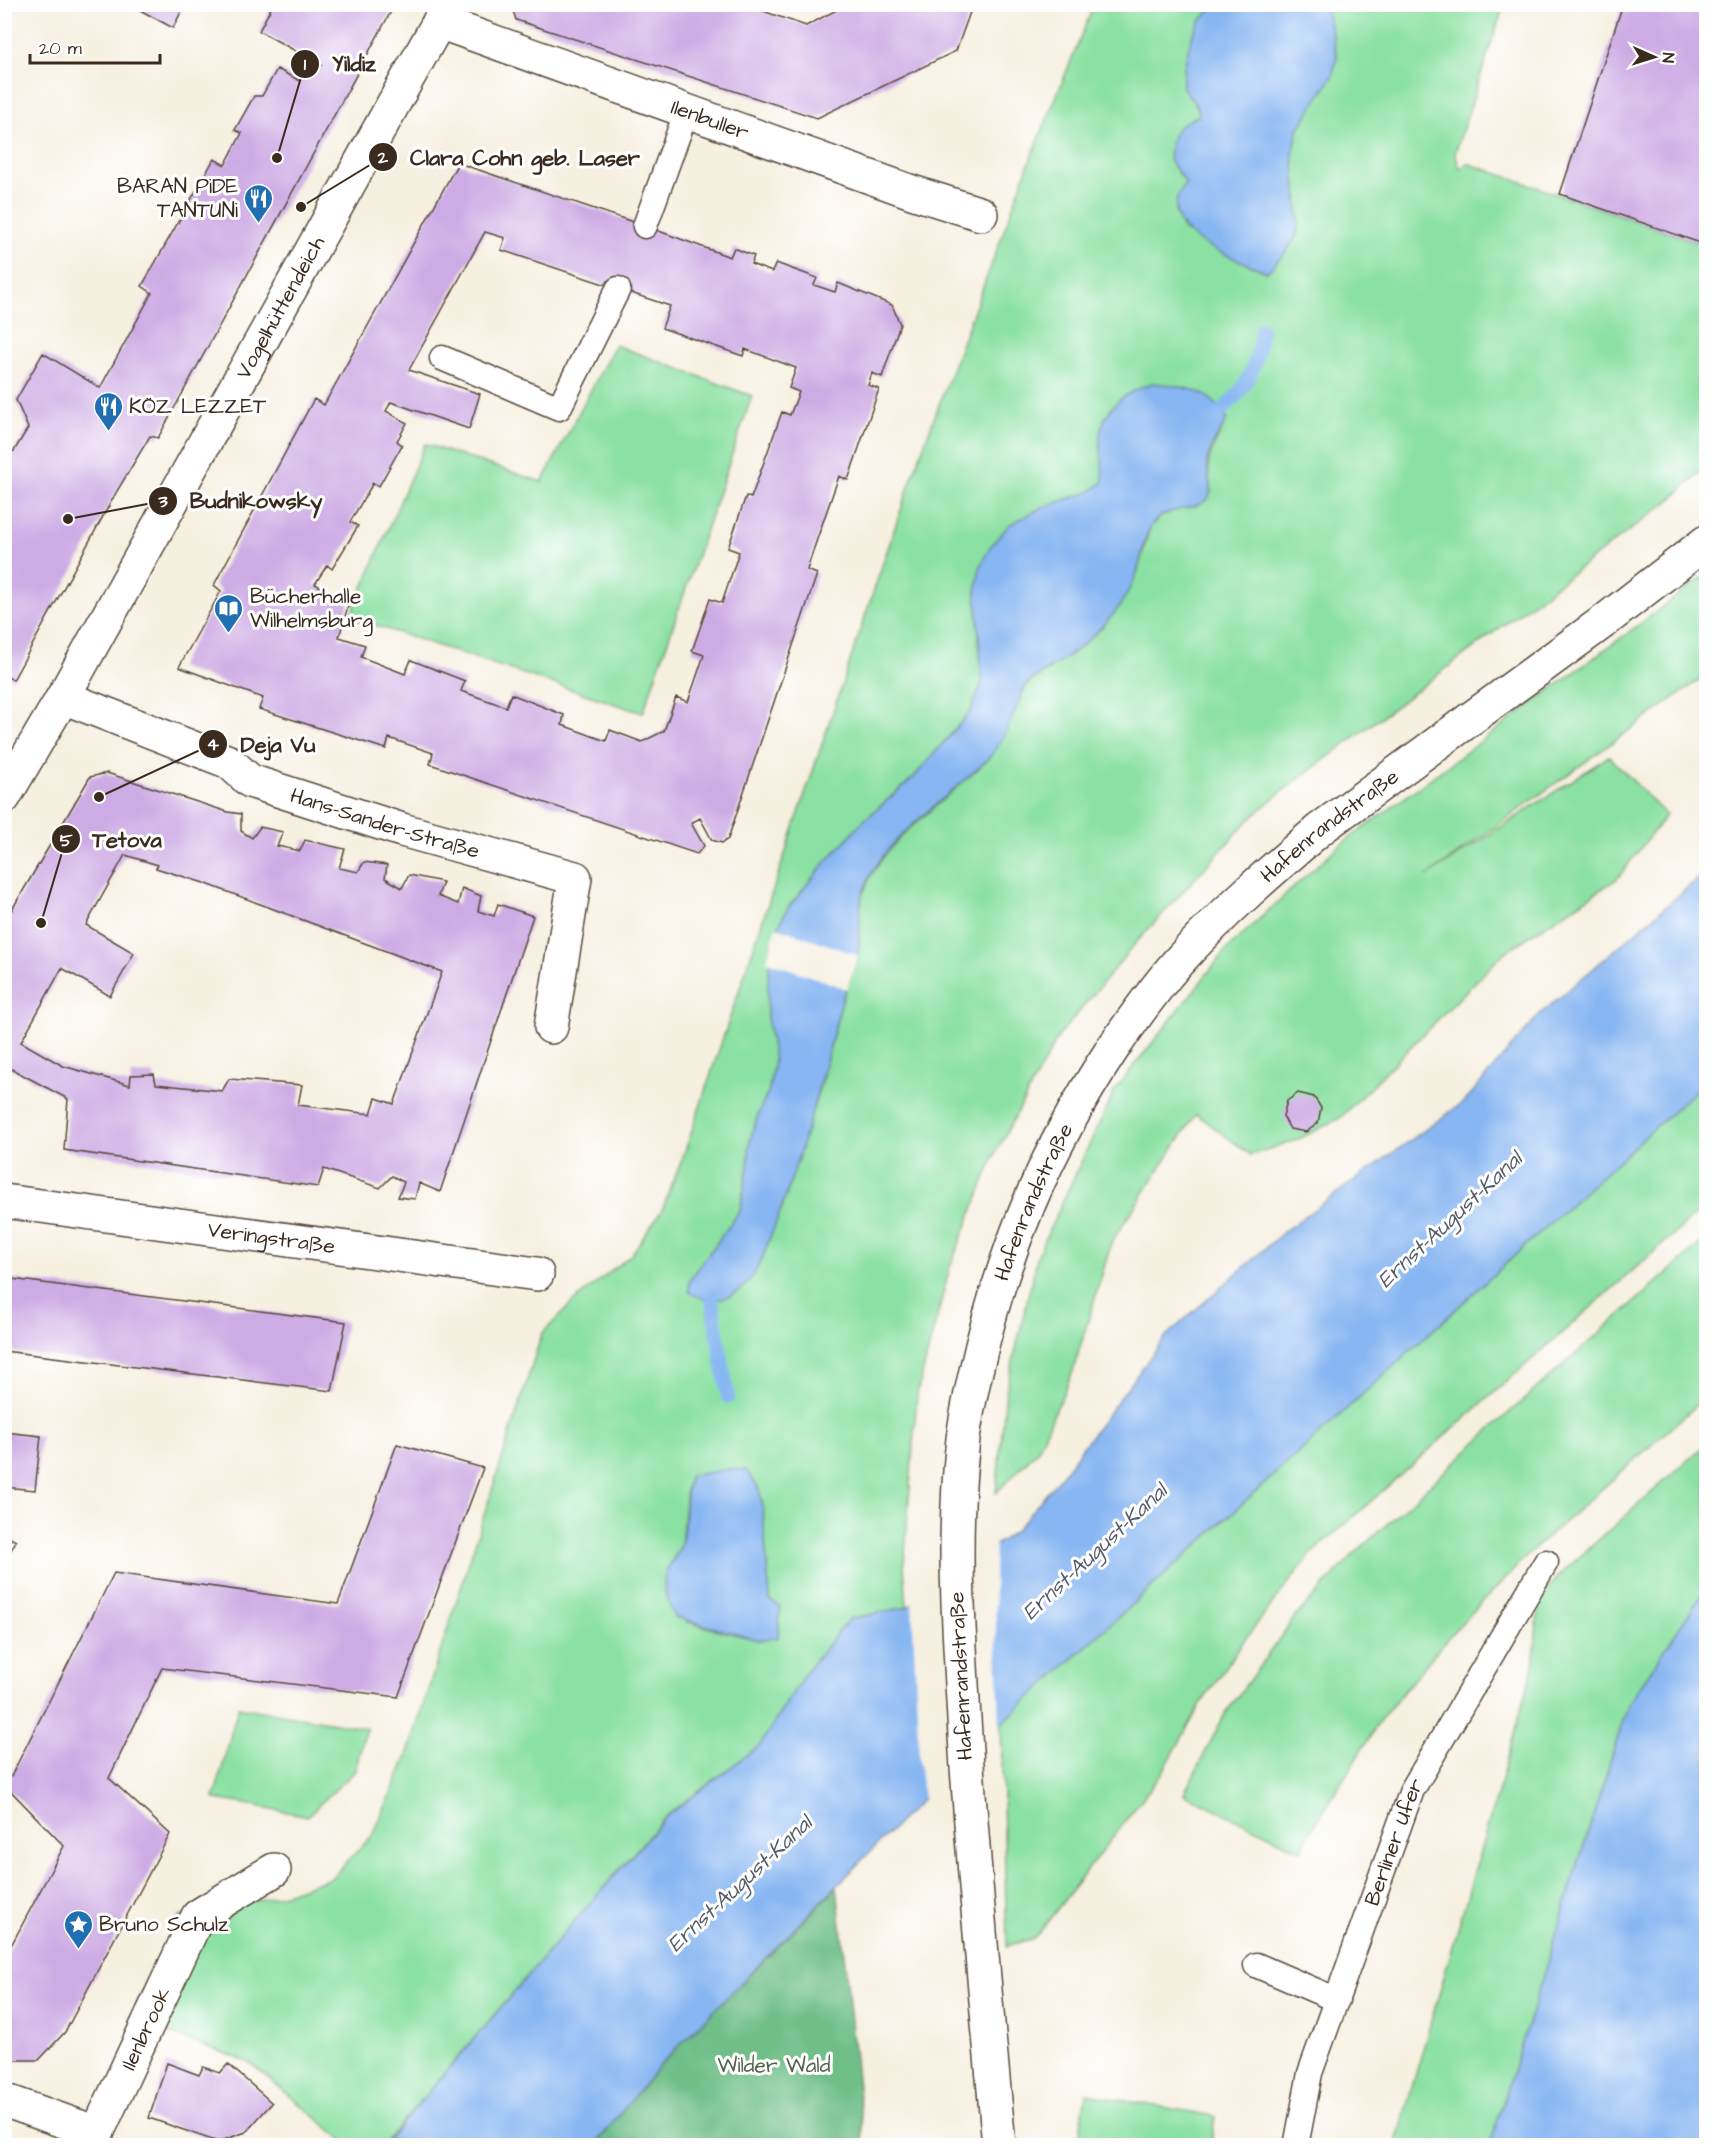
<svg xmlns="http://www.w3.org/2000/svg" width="1711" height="2150" font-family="'Architects Daughter',sans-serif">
	<rect width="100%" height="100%" fill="#fff"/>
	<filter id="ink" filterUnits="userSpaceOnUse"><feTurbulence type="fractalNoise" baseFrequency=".0167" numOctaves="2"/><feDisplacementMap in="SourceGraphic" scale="12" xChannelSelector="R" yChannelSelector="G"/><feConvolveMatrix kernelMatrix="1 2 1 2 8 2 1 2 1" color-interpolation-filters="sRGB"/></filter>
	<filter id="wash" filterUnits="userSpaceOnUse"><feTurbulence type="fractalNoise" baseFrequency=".008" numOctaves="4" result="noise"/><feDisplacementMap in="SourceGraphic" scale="24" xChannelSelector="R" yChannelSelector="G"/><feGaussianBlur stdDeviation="1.35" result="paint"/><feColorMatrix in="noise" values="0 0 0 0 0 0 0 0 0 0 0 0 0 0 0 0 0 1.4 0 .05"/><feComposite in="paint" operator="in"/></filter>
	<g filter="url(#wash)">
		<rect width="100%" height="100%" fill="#f6f0e0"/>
		<path fill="#8be1a3" stroke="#638660" stroke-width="1.5" fill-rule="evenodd" d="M 1094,5 L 1214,5 C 1210,12 1203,16 1199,23 C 1188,43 1184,65 1183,88 L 1198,108 L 1199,116 L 1192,118 L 1184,178 L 1186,183 L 1182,188 L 1175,211 L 1183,229 L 1203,243 L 1267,272 L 1298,197 L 1294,183 L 1293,154 L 1298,128 L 1332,77 L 1337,56 L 1325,5 L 1504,5 L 1455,153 L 1460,169 L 1467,163 L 1706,245 L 1706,466 L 1674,497 L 1271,800 L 1247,822 L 1134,945 L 1058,1037 L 995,1154 L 950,1267 L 917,1394 L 904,1565 L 907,1607 L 849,1619 L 806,1672 L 760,1745 L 665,1817 L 565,1932 L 383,2145 L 349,2145 L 250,2063 L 130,2018 L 179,1917 L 285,1894 L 331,1878 L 373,1835 L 406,1759 L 542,1334 L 573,1302 L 631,1255 L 662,1210 L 683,1157 L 911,480 L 1031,158 ZM 1120,400 L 1227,419 C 1212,451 1204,455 1211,492 L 1192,506 L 1177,509 L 1158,518 L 1150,528 L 1135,578 L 1119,606 L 1099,630 L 1070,655 L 1026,685 L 991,757 L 906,832 L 887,852 L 871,875 L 862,896 L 852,973 L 842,1000 L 822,1079 L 787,1193 L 762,1259 L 745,1286 L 689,1281 L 740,1211 L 748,1167 L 750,1140 L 758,1115 L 769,1090 L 774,1060 L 767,1017 L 771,945 L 788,908 L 824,864 L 862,822 L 914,777 L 970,712 L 982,683 L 976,592 L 990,547 L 1010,525 L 1043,507 L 1090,492 L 1104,482 C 1104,446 1091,428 1120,400 ZM 708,1474 L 758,1487 L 764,1510 L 763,1526 L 770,1600 L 780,1607 L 778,1637 L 758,1640 L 687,1622 L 666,1571 L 681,1546 L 686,1489 L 690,1476 Z
			M 615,345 L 752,396 L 643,713 L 350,617 L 425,444 L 542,482 Z
			M 1706,575 L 1706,675 L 1427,876 L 1609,756 L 1666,815 L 1617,879 L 1505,952 L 1340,1118 L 1297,1140 L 1251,1155 L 1196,1114 L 1112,1241 L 1073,1371 L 1038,1450 L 996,1493 L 1006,1391 L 1038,1254 L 1115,1090 L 1226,950 L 1335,849 Z
			M 1706,1081 L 1706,1206 L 1311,1554 L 1242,1643 L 1201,1704 L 1162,1773 L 1035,1938 L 1007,1946 L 1001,1724 Z
			M 1706,1239 L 1706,1397 L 1535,1548 L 1450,1635 L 1381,1719 L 1308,1836 L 1302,1851 L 1184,1794 L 1225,1714 L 1295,1617 L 1353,1555 L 1502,1419 Z
			M 1706,1444 L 1706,1588 L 1628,1705 L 1490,2145 L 1395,2146 L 1533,1669 L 1539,1601 L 1557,1577 Z
			M 238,1707 L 366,1728 L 355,1771 L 307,1816 L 252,1805 L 214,1799 Z
			M 1086,2094 L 1215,2116 L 1211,2145 L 1078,2145 Z"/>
		<path fill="#70bf89" stroke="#567454" stroke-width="1.5" d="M 837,1887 L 864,2145 L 595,2146 L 659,2066 Z"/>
		<path fill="#87b6f2" stroke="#617088" stroke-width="1.5" d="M 1214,5 L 1325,5 L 1337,56 L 1332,77 L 1298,129 L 1293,154 L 1299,222 L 1296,237 L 1286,252 L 1267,272 C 1234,257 1146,233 1186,183 L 1169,160 C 1171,134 1173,125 1199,116 L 1198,108 L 1183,88 C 1182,70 1190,32 1202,19 C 1206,14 1210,11 1214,5 Z
			M 1153,383 C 1185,387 1210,388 1227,419 C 1220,433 1208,448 1207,464 C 1207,474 1213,488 1209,497 C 1200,511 1169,506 1155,521 C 1142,535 1143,560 1135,578 C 1131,587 1125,598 1119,607 C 1104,627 1083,646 1063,660 C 1053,667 1033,677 1026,685 C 1022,690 1020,700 1017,706 C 1010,723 1002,745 988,759 C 949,798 877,841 862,896 C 858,914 861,934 858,952 C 854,970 845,987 841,1004 C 821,1080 802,1155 774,1228 C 766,1247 759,1272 744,1287 C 727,1302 707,1304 689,1292 L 689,1281 L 740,1211 L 748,1167 L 750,1140 L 758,1115 L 769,1090 L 774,1061 L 767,1017 L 768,984 L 771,945 L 779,925 L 788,908 L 824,864 L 862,822 L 914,777 L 970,712 L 982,683 L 976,592 L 980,567 L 990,547 L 1009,525 L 1043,507 L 1090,492 L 1103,482 C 1104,467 1099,449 1100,435 C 1104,406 1127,391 1153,383 Z
			M 1706,872 L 1706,1081 L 1001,1724 L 931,1790 L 659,2066 L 595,2145 L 383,2146 L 565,1932 L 666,1817 L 760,1745 L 806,1672 L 849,1619 L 907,1607 L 1016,1530 L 1062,1475 L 1166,1336 L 1287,1229 L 1465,1101 L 1539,1015 Z
			M 728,1469 L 746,1470 L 758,1487 L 762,1501 L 770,1600 L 780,1607 L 778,1637 L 758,1640 L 675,1617 C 668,1604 660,1584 667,1569 C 672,1561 679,1553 681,1545 C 687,1522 682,1499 690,1476 Z
			M 1706,1588 L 1706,2145 L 1490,2145 L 1628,1705 Z"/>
		<path fill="#f6f0e0" d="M 776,927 L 858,955 L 847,989 L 767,961 Z
			M 995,1541 L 994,1578 L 1000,1728 L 924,1802 L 919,1759 L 912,1600 Z"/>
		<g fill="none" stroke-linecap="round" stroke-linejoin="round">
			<path stroke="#87b6f2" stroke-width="14" d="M 1222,410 C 1248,389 1259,362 1261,329
				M 712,1302 L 728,1397"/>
		</g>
		<g id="blocks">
			<path fill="#cdabe4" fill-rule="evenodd" d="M 129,4 L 185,4 L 173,28 Z
				M 273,4 L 395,4 L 158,438 L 150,436 L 117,491 L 13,680 L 4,675 L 4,453 L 14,451 L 28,428 L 16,400 L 43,353 L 100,388 L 152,293 L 142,286 L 214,159 L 225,165 L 242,133 L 235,130 L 254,96 L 262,96 L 277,69 L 300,81 L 304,72 L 321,65 L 259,31 Z
				M 511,4 L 702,4 L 721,10 L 723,4 L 743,4 L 806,26 L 848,4 L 973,4 L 956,51 L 817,118 L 516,20 Z
				M 1623,4 L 1706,4 L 1706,245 L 1560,194 Z
				M 458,163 L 645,226 L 730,257 L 734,248 L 754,256 L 751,264 L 772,272 L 776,263 L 817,278 L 814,285 L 835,292 L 838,283 L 892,305 L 900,324 L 882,377 L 872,373 L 868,385 L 879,389 L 848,480 L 839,476 L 814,548 L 807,570 L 817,574 L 728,839 L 722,843 L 712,840 L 700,818 L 691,823 L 704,846 L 697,854 L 430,764 L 433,753 L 389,738 L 386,749 L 259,709 L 263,698 L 179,667 L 221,591 L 214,585 L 314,399 L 324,405 ZM 485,232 L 505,238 L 501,250 L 670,306 L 662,328 L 743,356 L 745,349 L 796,368 L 789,388 L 799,392 L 790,415 L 782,412 L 751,498 L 746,496 L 728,548 L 739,552 L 722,603 L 710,599 L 692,651 L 704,655 L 688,702 L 676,697 L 664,731 L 642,742 L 610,730 L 606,741 L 562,725 L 564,715 L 511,694 L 506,707 L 461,691 L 465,681 L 411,660 L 405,674 L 361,657 L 365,645 L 339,637 L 349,603 L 315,584 L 327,565 L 332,569 L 358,526 L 350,522 L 373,483 L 379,486 L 402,445 L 397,441 L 407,423 L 386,411 L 391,402 L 469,429 L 480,394 L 409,370 Z
				M 107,773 L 228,812 L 241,814 L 241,831 L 252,838 L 260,827 L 283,832 L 277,846 L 300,851 L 305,840 L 345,849 L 339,868 L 358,872 L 364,862 L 387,865 L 385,878 L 402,888 L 409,875 L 443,882 L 438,896 L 458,904 L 462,888 L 481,896 L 478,911 L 494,916 L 498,904 L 533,916 L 440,1192 L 419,1183 L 415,1199 L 398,1197 L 404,1182 L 392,1176 L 380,1188 L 324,1169 L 318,1187 L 64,1150 L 68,1099 L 4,1065 L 4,923 L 90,777 ZM 125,855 L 158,865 L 156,868 L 204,883 L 442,972 L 394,1104 L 376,1098 L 371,1114 L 298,1105 L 302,1085 L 229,1079 L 222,1091 L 156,1084 L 154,1074 L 131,1075 L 130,1085 L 63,1066 L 21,1042 L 62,968 L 110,996 L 134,953 L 86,925 Z
				M 1298,1093 L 1314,1097 L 1321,1108 L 1318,1123 L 1306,1132 L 1290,1129 L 1283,1116 L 1287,1101 Z
				M 4,1278 L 346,1322 L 332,1391 L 4,1351 Z
				M 4,1432 L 41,1436 L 35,1490 L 4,1487 Z
				M 397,1444 L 483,1468 L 398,1697 L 162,1668 L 109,1778 L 170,1834 L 65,2032 L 39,2060 L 4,2060 L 4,1959 L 64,1846 L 6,1786 L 114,1573 L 338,1604 Z
				M 4,1535 L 16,1541 L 4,1563 Z
				M 167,2063 L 199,2075 L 203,2067 L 220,2073 L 228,2064 L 272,2103 L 246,2132 L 218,2142 L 149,2118 Z"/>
		</g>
	</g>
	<g filter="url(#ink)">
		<use href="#blocks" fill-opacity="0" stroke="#57483b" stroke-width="1.5"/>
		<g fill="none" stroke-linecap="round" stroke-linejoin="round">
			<defs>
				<g id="lane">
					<path d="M 645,226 L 687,110"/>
					<path d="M 442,358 L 559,408 L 618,289"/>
					<path d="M 1256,1965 L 1337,2000"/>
					<path id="s1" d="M 1296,2146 L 1310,2073 L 1412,1790 L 1546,1562"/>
				</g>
				<g id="street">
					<path id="s2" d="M 439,22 L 912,192 L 981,214"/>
					<path id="s3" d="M 63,697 L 229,762 L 250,781 L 402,830 L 575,878 L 551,1027"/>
					<path id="s4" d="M 4,797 L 63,697 L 449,4"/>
					<path id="s5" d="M 4,1201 L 537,1274"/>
					<path id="s6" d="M 4,2100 L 97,2133 L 198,1916 L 274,1870"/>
				</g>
				<g id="secondary">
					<path id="s7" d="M 999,2146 C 986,1997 971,1849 963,1701 C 958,1617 953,1533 962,1449 C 964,1423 970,1397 976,1371 C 1003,1251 1045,1151 1113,1048 C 1133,1019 1154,989 1178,962 C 1221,914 1271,871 1320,829 L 1607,619 L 1706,542"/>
				</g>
			</defs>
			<use href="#lane" stroke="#57483b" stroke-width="27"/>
			<use href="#street" stroke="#57483b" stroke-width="36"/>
			<use href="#secondary" stroke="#57483b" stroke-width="36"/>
			<use href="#lane" stroke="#fff" stroke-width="24"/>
			<use href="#street" stroke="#fff" stroke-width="33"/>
			<use href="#secondary" stroke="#fff" stroke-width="33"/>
		</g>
	</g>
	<defs>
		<symbol id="restaurant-pin" viewBox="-11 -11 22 30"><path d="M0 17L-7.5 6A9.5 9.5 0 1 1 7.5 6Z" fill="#1f6fb2" stroke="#fff"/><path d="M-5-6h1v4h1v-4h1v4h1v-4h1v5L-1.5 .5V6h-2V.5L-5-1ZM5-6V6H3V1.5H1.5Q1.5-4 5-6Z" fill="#fff"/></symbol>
		<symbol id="library-pin" viewBox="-11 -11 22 30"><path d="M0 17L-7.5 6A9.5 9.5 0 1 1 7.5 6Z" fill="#1f6fb2" stroke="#fff"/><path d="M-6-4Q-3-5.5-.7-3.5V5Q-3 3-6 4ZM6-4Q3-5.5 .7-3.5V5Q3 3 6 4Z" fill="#fff"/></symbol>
		<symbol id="sight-pin" viewBox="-11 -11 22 30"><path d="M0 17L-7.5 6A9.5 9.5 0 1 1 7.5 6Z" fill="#1f6fb2" stroke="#fff"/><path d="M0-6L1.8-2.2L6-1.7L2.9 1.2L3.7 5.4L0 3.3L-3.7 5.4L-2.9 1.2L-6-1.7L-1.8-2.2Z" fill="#fff"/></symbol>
	</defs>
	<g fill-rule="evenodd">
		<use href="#restaurant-pin" x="242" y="182" width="33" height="45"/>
		<use href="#restaurant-pin" x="92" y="390" width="33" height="45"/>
		<use href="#library-pin" x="212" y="592" width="33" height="45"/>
		<use href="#sight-pin" x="62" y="1908" width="33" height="45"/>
	</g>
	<g text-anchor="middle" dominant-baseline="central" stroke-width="6" stroke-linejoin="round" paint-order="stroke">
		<g font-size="21" fill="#3b2a1e" stroke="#fff">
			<text stroke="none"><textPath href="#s2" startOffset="288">Ilenbuller</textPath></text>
			<text stroke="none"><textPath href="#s4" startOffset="562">Vogelhüttendeich</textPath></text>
			<text stroke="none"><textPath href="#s3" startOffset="348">Hans-Sander-Straße</textPath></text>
			<text stroke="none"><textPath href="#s7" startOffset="1443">Hafenrandstraße</textPath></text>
			<text stroke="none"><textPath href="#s7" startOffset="957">Hafenrandstraße</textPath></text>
			<text stroke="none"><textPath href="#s5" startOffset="270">Veringstraße</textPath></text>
			<text transform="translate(961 1676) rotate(-93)">Hafenrandstraße</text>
			<text stroke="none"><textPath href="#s1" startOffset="320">Berliner Ufer</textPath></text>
			<text stroke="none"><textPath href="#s6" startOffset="214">Ilenbrook</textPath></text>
		</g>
		<g font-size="21" fill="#3b2a1e" stroke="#fff" text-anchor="start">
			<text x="238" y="186" text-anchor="end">BARAN PiDE<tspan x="238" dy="24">TANTUNi</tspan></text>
			<text x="129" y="406">KÖZ LEZZET</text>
			<text x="250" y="596">Bücherhalle<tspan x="250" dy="24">Wilhelmsburg</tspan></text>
			<text x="99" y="1924">Bruno Schulz</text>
		</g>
		<g font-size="21" fill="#536146" stroke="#fff">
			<text x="774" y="2065">Wilder Wald</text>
		</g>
		<g font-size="22" font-style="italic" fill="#565b68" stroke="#fff">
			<text transform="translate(1450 1220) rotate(-43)">Ernst-August-Kanal</text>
			<text transform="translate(1095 1552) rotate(-43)">Ernst-August-Kanal</text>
			<text transform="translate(740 1884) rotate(-43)">Ernst-August-Kanal</text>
		</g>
	</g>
	<path fill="none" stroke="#3b2a1e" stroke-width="2" d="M277 158L305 64M301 207L383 157M68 519L163 501M99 797L213 744M41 923L66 839"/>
	<g fill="#3b2a1e" stroke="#fff" stroke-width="2">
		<circle cx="277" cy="158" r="6"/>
		<circle cx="301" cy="207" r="6"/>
		<circle cx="68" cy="519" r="6"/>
		<circle cx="99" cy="797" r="6"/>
		<circle cx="41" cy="923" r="6"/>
		<circle cx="305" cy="64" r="15"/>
		<circle cx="383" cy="157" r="15"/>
		<circle cx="163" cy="501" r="15"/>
		<circle cx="213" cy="744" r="15"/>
		<circle cx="66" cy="839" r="15"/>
	</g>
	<g font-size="18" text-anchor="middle" font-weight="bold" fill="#fff">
		<text x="305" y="70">1</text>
		<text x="383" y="163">2</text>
		<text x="163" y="507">3</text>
		<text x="213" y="750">4</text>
		<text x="66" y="846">5</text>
	</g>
	<g font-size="22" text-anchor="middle" font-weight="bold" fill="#3b2a1e" stroke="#fff" stroke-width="6" stroke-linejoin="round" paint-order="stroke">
		<text x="354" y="71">Yildiz</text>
		<text x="525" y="165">Clara Cohn geb. Laser</text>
		<text x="256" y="508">Budnikowsky</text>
		<text x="278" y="752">Deja Vu</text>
		<text x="127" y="847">Tetova</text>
	</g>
	<rect width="1711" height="2150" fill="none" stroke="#fff" stroke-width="24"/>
	<g transform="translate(1654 57) rotate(93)" stroke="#ffffff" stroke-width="4.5" paint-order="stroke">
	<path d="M0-4.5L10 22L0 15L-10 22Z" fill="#3b2a1e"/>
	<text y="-9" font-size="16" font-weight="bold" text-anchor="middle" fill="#3b2a1e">N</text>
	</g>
	<path d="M30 54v9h130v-9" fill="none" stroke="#3b2a1e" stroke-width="3"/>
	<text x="39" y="54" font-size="18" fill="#3b2a1e" stroke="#ffffff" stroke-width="4.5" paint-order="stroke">20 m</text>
</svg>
